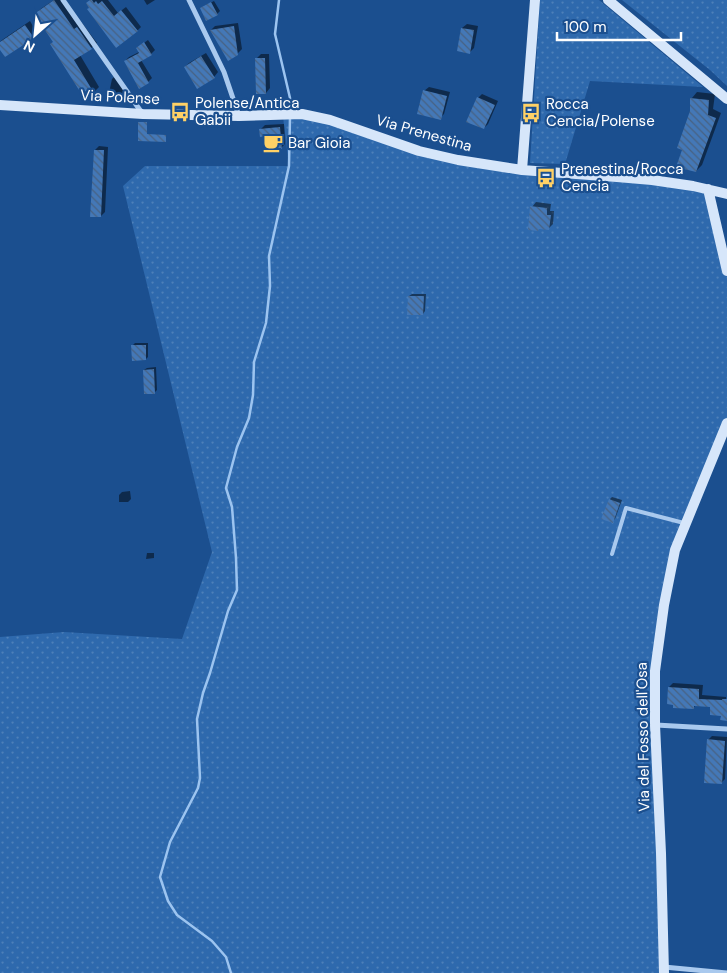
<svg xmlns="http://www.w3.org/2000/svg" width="727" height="973" font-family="'DM Sans',sans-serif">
	<defs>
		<pattern id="grass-dots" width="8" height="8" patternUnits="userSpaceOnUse" patternTransform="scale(1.25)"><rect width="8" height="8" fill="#2e69ad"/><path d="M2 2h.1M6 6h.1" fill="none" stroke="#4d80b9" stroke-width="1.8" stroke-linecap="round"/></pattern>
		<pattern id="building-back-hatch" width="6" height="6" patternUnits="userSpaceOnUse" patternTransform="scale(1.25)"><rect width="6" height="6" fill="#4478b7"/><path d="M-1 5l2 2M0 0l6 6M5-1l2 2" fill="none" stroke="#486282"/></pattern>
	</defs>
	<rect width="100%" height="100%" fill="#1b4f8f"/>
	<path fill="url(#grass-dots)" d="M 540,0 L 599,0 L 703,87 L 590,81 L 565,164 L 530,163 Z
		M 622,0 L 727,0 L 727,86 L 710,70 Z
		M 302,114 L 458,160 L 708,189 L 727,273 L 727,423 L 675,550 L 655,671 L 664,973 L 0,973 L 0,637 L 64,632 L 182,639 L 212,552 L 123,186 L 145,166 L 289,166 L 283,116 Z"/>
	<path fill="#0007" d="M 54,0 L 63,0 L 80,25 L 82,23 L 97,43 L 91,48 L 80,55 L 99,87 L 94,92 L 79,89 L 54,41 L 36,13 L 42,8 Z
		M 91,0 L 108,0 L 118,13 L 126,7 L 141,27 L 137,31 L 90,7 Z
		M 144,0 L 155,0 L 147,5 Z
		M 214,1 L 220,11 L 217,14 L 204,6 Z
		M 30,21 L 37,33 L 33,37 L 0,47 L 0,42 L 2,40 Z
		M 238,23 L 242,49 L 237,54 L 211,30 L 215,26 Z
		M 467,24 L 478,26 L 474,48 L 470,52 L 459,50 L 462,28 Z
		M 148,40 L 155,50 L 151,54 L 141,60 L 152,78 L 148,82 L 125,61 L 129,57 L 139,52 L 137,48 Z
		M 206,53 L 218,72 L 214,77 L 185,67 L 189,63 Z
		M 261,54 L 269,54 L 270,88 L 266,93 L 256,59 Z
		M 117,74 L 127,90 L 122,96 L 109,93 L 112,79 Z
		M 429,87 L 450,92 L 444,114 L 440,118 L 424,91 Z
		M 697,92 L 715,94 L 713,109 L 721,113 L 702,165 L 696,171 L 684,149 L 691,112 L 692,98 Z
		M 482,94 L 498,101 L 488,124 L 484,128 L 478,98 Z
		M 284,124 L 285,144 L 281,148 L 261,129 L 265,125 Z
		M 99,146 L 108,147 L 105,212 L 101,216 L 95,150 Z
		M 536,202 L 551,204 L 550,211 L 554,211 L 553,224 L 549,228 L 532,207 Z
		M 412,294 L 426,294 L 425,311 L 423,314 L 409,296 Z
		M 135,343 L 148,343 L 148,357 L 146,359 L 133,345 Z
		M 156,367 L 157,390 L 154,393 L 144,370 L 147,368 Z
		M 130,491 L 131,499 L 128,502 L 119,502 L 119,495 L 122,492 Z
		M 612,497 L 622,500 L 615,519 L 612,521 L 610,499 Z
		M 147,553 L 154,553 L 154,558 L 146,559 Z
		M 673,683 L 703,685 L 702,695 L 726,697 L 726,699 L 727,700 L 727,719 L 711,706 L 696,705 L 693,708 L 669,687 Z
		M 712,736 L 727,737 L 725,779 L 721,783 L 708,740 Z"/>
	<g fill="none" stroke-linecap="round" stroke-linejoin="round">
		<path stroke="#9cc4f0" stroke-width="2.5" d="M 279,0 L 275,34 L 290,98 L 290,111
			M 231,973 L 226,957 L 212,941 L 177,915 L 168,901 L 160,877 L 170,842 L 198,788 L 200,778 L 197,719 L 203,693 L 210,673 L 228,611 L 237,590 L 236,558 L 232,507 L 226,488 L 237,447 L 249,418 L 253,395 L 254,362 L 266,323 L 270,286 L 269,256 L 289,166 L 290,117"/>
	</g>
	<path fill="url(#building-back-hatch)" d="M 54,0 L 74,29 L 77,27 L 92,49 L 74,60 L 94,93 L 79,90 L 50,44 L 53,42 L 34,14 Z
		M 90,0 L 92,0 L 94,3 L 96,1 L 98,4 L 102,1 L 114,16 L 121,10 L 138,31 L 116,48 L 87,9 L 89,8 L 86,3 Z
		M 211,2 L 218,15 L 206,21 L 200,8 Z
		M 25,25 L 34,38 L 5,57 L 0,50 L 0,42 Z
		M 234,26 L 238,55 L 228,61 L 210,30 Z
		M 461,28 L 474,30 L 470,54 L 457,51 Z
		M 144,42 L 152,55 L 138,63 L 149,83 L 139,89 L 124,61 L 139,53 L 136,48 Z
		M 201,56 L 215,78 L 197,89 L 184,67 Z
		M 255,58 L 265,58 L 266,94 L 256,94 Z
		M 423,90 L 447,96 L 441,120 L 417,114 Z
		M 477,97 L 495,105 L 484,129 L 466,122 Z
		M 690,98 L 709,100 L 708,115 L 716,118 L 696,172 L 676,167 L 682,150 L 677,148 L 690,111 Z
		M 138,122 L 147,122 L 147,134 L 166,135 L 166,142 L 138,141 Z
		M 280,127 L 282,149 L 266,150 L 265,136 L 260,137 L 259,129 Z
		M 94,150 L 104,150 L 101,217 L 90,217 Z
		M 530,206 L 547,208 L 547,215 L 551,215 L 549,230 L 539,229 L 538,231 L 528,230 Z
		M 408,296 L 424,296 L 423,315 L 407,315 Z
		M 131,345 L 146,345 L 146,360 L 132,361 Z
		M 154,369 L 155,394 L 144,394 L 143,370 Z
		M 609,499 L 620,503 L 613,523 L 601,519 Z
		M 668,687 L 699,689 L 699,699 L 722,700 L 722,699 L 727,699 L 727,721 L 720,720 L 721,716 L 710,715 L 710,707 L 694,706 L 694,709 L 673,708 L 673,705 L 667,704 Z
		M 707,739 L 725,741 L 722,784 L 704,783 Z"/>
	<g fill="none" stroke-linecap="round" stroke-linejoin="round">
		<path stroke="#a9c9ee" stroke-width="4" d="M 612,554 L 626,508 L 684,523"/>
		<path stroke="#a9c9ee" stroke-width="5" d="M 63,0 L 142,113
			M 189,0 L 224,72 L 239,116
			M 656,725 L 727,729
			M 664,967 L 727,973"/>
		<path stroke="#d6e6fa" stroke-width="10" d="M 608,0 L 727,99
			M 0,105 L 143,114 L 239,116 L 302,114 L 330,120 L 419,151 L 458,160 L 522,170 L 617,177 L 652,180 L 693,186 L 727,194
			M 522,170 L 535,0
			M 708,189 L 727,271
			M 664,973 L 661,853 L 655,725 L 655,671 L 664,605 L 675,550 L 727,423"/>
	</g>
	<defs>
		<symbol id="bus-bare" viewBox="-9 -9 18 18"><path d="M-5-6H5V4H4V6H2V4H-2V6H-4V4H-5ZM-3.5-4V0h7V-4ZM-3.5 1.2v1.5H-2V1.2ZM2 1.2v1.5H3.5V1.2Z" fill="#ffd166" stroke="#1b4f8f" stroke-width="2.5" paint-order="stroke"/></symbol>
		<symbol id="cafe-bare" viewBox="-9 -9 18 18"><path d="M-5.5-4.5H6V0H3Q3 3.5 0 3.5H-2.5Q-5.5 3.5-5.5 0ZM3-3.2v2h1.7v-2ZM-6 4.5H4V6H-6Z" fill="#ffd166" stroke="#1b4f8f" stroke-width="2.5" paint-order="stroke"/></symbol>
	</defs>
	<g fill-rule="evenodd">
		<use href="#bus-bare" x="166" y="98" width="28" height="28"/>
		<use href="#bus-bare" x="517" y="99" width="28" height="28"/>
		<use href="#cafe-bare" x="259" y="129" width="28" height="28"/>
		<use href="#bus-bare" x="532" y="164" width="28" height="28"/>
	</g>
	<g text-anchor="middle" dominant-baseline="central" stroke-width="4.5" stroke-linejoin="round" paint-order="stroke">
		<g font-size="15" fill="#fff" stroke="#1b4f8f">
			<text transform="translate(120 97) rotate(3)">Via Polense</text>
			<text transform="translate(424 133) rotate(16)">Via Prenestina</text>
			<text transform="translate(643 737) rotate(-91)">Via del Fosso dell'Osa</text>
		</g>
		<g font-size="15" fill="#fff" stroke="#1b4f8f" text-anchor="start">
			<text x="195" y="103">Polense/Antica<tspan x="195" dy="17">Gabii</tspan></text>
			<text x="546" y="104">Rocca<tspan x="546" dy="17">Cencia/Polense</tspan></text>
			<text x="288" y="143">Bar Gioia</text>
			<text x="561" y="169">Prenestina/Rocca<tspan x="561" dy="17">Cencia</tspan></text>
		</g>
	</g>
	<g transform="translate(35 35) rotate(207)" stroke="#1b4f8f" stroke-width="4" paint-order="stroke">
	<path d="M0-4L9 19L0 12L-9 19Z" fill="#ffffff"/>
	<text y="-8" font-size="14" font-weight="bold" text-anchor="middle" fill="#ffffff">N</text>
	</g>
	<path d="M557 32v8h124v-8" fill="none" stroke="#ffffff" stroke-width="2.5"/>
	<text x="564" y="32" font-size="15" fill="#ffffff" stroke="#1b4f8f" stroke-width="4" paint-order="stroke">100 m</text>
</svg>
